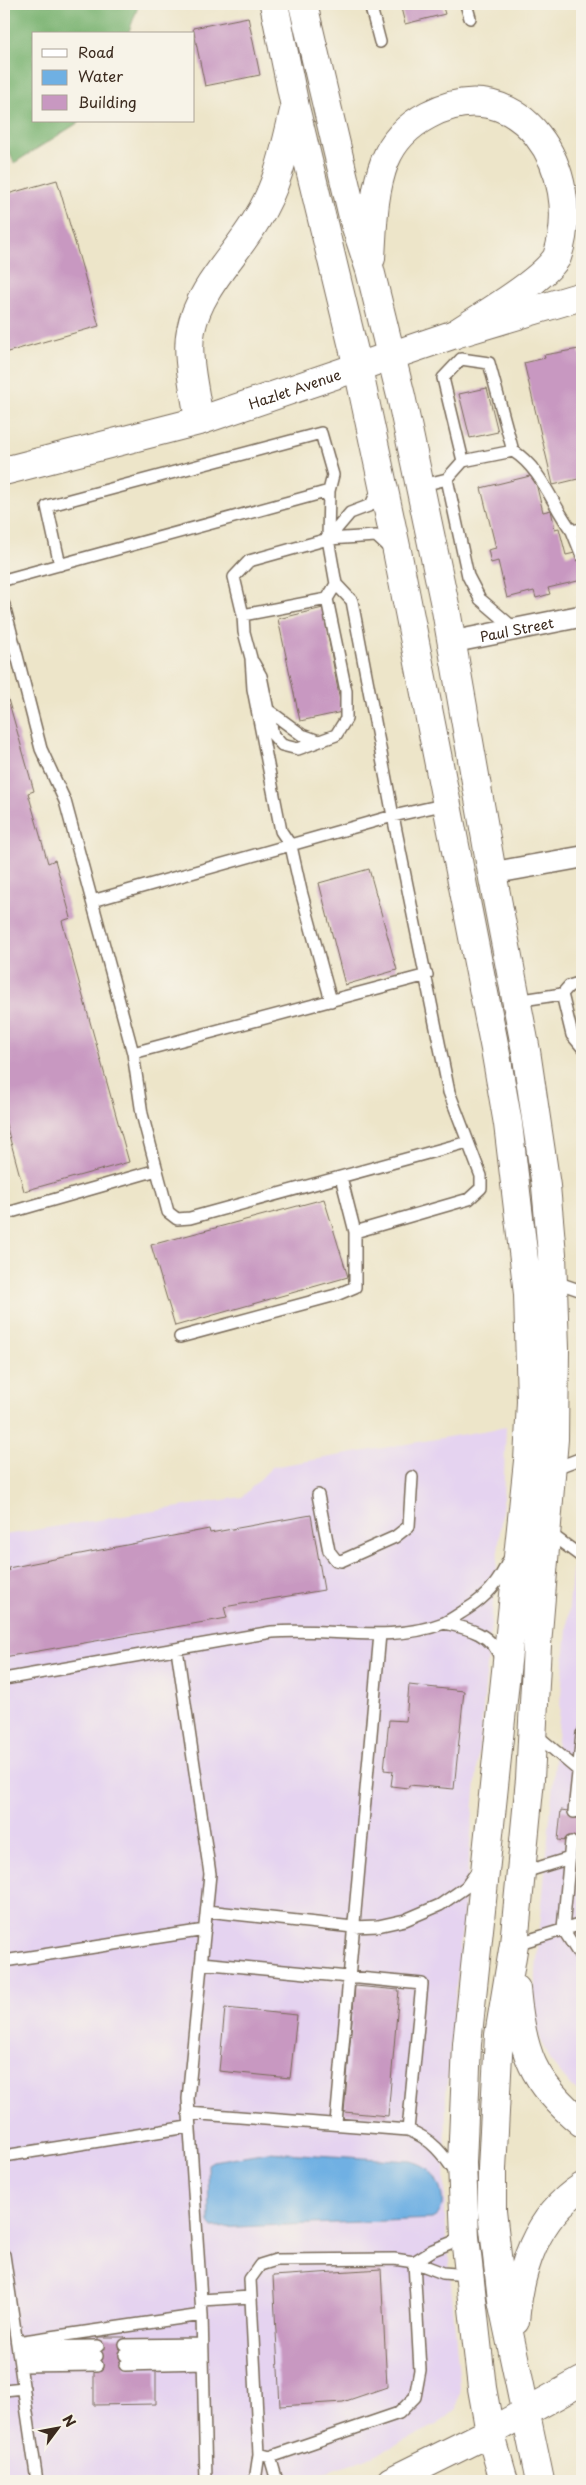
<svg xmlns="http://www.w3.org/2000/svg" width="586" height="2485" font-family="'Playpen Sans',sans-serif">
	<rect width="100%" height="100%" fill="#f7f3e8"/>
	<filter id="ink" filterUnits="userSpaceOnUse"><feTurbulence type="fractalNoise" baseFrequency=".02" numOctaves="2"/><feDisplacementMap in="SourceGraphic" scale="10" xChannelSelector="R" yChannelSelector="G"/><feConvolveMatrix kernelMatrix="1 2 1 2 8 2 1 2 1" color-interpolation-filters="sRGB"/></filter>
	<filter id="wash" filterUnits="userSpaceOnUse"><feTurbulence type="fractalNoise" baseFrequency=".0096" numOctaves="4" result="noise"/><feDisplacementMap in="SourceGraphic" scale="20" xChannelSelector="R" yChannelSelector="G"/><feGaussianBlur stdDeviation="1.12" result="paint"/><feColorMatrix in="noise" values="0 0 0 0 0 0 0 0 0 0 0 0 0 0 0 0 0 1.4 0 .05"/><feComposite in="paint" operator="in"/></filter>
	<g filter="url(#wash)">
		<rect width="100%" height="100%" fill="#ede5c9"/>
		<path fill="#e5d3f0" d="M 506,1427 L 503,1500 L 446,2095 L 445,2214 L 460,2387 L 456,2409 L 438,2424 L 386,2450 L 355,2463 L 298,2481 L 4,2481 L 4,1535 L 242,1497 L 272,1467 Z
			M 582,1484 L 582,2096 L 571,2086 L 550,2061 L 538,2033 L 534,2020 L 533,2004 L 580,1485 Z"/>
		<path fill="#78b270" stroke="#5a6e47" d="M 4,4 L 139,4 L 128,34 L 34,34 L 34,121 L 81,121 L 14,163 L 4,140 Z"/>
		<path fill="#6fb0e3" stroke="#556d80" d="M 268,2152 L 411,2161 C 417,2163 424,2165 429,2170 C 440,2181 451,2210 432,2219 L 213,2228 L 209,2223 L 208,2164 L 213,2161 Z"/>
		<g id="blocks">
			<path fill="#c898c1" d="M 400,4 L 442,4 L 445,14 L 405,24 Z
				M 248,17 L 260,75 L 205,86 L 193,28 Z
				M 57,180 L 99,326 L 4,353 L 4,195 Z
				M 579,349 L 582,363 L 582,440 L 579,441 L 582,453 L 582,478 L 553,485 L 524,363 L 545,358 L 544,355 Z
				M 487,388 L 498,432 L 470,438 L 459,394 Z
				M 534,475 L 543,512 L 551,510 L 555,529 L 559,528 L 566,555 L 579,552 L 582,580 L 548,588 L 550,594 L 536,598 L 534,591 L 507,598 L 498,561 L 491,563 L 488,550 L 496,548 L 481,488 Z
				M 323,608 L 342,712 L 300,721 L 278,619 Z
				M 4,685 L 34,791 L 28,793 L 48,863 L 55,860 L 71,918 L 62,921 L 129,1162 L 24,1191 L 4,1117 Z
				M 369,869 L 397,970 L 345,985 L 319,883 Z
				M 324,1199 L 348,1277 L 175,1326 L 151,1245 Z
				M 311,1515 L 324,1590 L 224,1607 L 227,1618 L 4,1657 L 4,1572 L 9,1571 L 8,1568 L 209,1529 L 210,1533 Z
				M 409,1685 L 464,1691 L 454,1789 L 409,1785 L 408,1788 L 391,1786 L 393,1771 L 384,1770 L 389,1720 L 406,1721 Z
				M 561,1810 L 582,1813 L 582,1843 L 558,1840 Z
				M 355,1986 L 399,1990 L 388,2116 L 344,2112 Z
				M 225,2008 L 297,2015 L 290,2078 L 219,2071 Z
				M 381,2269 L 387,2387 L 343,2402 L 280,2406 L 273,2276 Z
				M 98,2337 L 125,2337 L 125,2369 L 156,2369 L 156,2404 L 94,2405 L 94,2370 L 98,2369 Z"/>
		</g>
	</g>
	<g filter="url(#ink)">
		<use href="#blocks" fill-opacity="0" stroke="#796b5a" stroke-width="1"/>
		<g fill="none" stroke-linecap="round" stroke-linejoin="round">
			<defs>
				<path id="service" d="M 370,4 L 380,42
					M 466,4 L 470,18
					M 461,359 L 489,363 L 513,451 C 542,469 552,505 572,531 L 582,529
					M 461,359 L 443,378 L 463,461
					M 447,479 L 468,576 L 480,599 L 515,629
					M 419,486 L 447,479 L 463,461 L 513,451
					M 572,531 L 582,556
					M 328,539 L 350,513 L 371,505 L 379,487
					M 60,565 L 47,506 L 321,433 L 333,475 L 329,491 L 328,539 L 336,584 L 352,601 L 393,816 L 449,1092 L 481,1176 L 481,1188 L 469,1199 L 355,1232
					M 4,580 L 329,491
					M 4,605 L 41,749 L 65,801 L 133,1053 L 142,1114 L 168,1212 L 177,1219 L 190,1218 L 468,1142
					M 243,615 L 327,599
					M 253,662 L 261,676 L 273,735 L 282,745 L 298,749 L 336,735 L 346,719 L 346,691 L 327,599 L 336,584
					M 268,710 L 302,735 L 319,741
					M 92,901 L 393,816 L 447,804
					M 562,994 L 572,1035 L 582,1047
					M 331,1001 L 301,891 L 291,846 L 281,831 L 253,689 L 251,658 L 244,632 L 243,615 L 234,577 L 249,561 L 328,539 L 376,536 L 391,550
					M 516,1001 L 562,994 L 569,986 L 582,982
					M 133,1053 L 427,975
					M 4,1214 L 157,1170
					M 553,1281 L 582,1291
					M 180,1337 L 336,1295 L 355,1287 L 355,1232 L 341,1177
					M 553,1469 L 582,1458
					M 318,1495 L 329,1551 L 336,1560 L 341,1561 L 395,1537 L 409,1526 L 412,1477
					M 548,1532 L 582,1557
					M 444,1623 C 468,1628 494,1634 501,1661
					M 177,1649 L 210,1874 L 188,2099 L 202,2315 L 206,2481
					M 4,1679 L 272,1632 C 329,1627 389,1644 444,1623 C 451,1620 459,1614 467,1609 C 485,1598 500,1581 508,1561
					M 534,1733 L 579,1771
					M 574,1812 L 582,1734
					M 571,1842 L 563,1929 L 582,1959
					M 521,1873 L 570,1858
					M 207,1911 L 353,1927 L 378,1926 L 405,1920 L 440,1905 L 466,1887 L 478,1870
					M 516,1944 L 582,1924
					M 4,1961 L 205,1930
					M 201,1963 L 422,1984 L 408,2130
					M 188,2113 L 408,2130 C 431,2138 444,2155 457,2175
					M 336,2123 L 380,1634
					M 4,2156 L 188,2127
					M 4,2255 L 37,2481
					M 414,2262 L 420,2370 L 415,2397 L 399,2413 L 270,2457 L 259,2454 L 250,2279 L 260,2265 L 276,2260 L 394,2259 L 414,2262 L 443,2273 L 468,2275
					M 414,2262 L 433,2250 L 465,2237
					M 201,2300 L 251,2297
					M 17,2342 L 202,2315
					M 125,2345 L 203,2344
					M 19,2347 L 98,2346
					M 125,2355 L 203,2354
					M 19,2357 L 97,2356
					M 125,2365 L 203,2363
					M 20,2366 L 97,2365
					M 4,2390 L 24,2388
					M 270,2457 L 277,2481
					M 255,2481 L 259,2454"/>
				<g id="minor">
					<path id="s1" d="M 452,642 L 582,616"/>
					<path d="M 492,873 L 582,857"/>
				</g>
				<g id="tertiary">
					<path id="s2" d="M 4,471 L 199,421 L 455,334 L 582,296"/>
					<path d="M 391,2481 L 490,2432 L 582,2381"/>
				</g>
				<path id="trunk" d="M 274,4 L 295,107 L 358,368 L 398,556 L 495,1049 L 508,1124 L 528,1294 L 531,1401 L 528,1461 L 467,2044 L 462,2163 L 465,2237 L 482,2388 L 490,2432 L 504,2481
					M 303,4 L 354,221 L 370,270 L 401,396 L 446,610 L 492,873 L 526,1051 L 546,1186 L 552,1254 L 555,1349 L 554,1439 L 537,1645 L 530,1779 L 514,1944 L 499,2035 L 492,2169 L 492,2211 L 502,2300 L 540,2481
					M 371,258 C 373,226 373,192 385,161 C 393,141 409,125 428,115 C 519,66 586,171 557,257 C 541,282 482,316 455,334
					M 199,421 C 196,394 185,356 191,330 C 199,288 236,255 257,219 C 278,186 285,149 294,111
					M 516,1989 C 522,2053 532,2082 582,2123
					M 515,2321 C 520,2268 536,2217 582,2187"/>
			</defs>
			<use href="#service" stroke="#796b5a" stroke-width="14"/>
			<use href="#minor" stroke="#796b5a" stroke-width="24"/>
			<use href="#tertiary" stroke="#796b5a" stroke-width="30"/>
			<use href="#trunk" stroke="#796b5a" stroke-width="30"/>
			<use href="#service" stroke="#fff" stroke-width="11"/>
			<use href="#minor" stroke="#fff" stroke-width="21"/>
			<use href="#tertiary" stroke="#fff" stroke-width="28"/>
			<use href="#trunk" stroke="#fff" stroke-width="28"/>
		</g>
	</g>
	<g text-anchor="middle" dominant-baseline="central" stroke-width="4" stroke-linejoin="round" paint-order="stroke">
		<g font-size="14" fill="#3b2a1e" stroke="#f7f3e8">
			<text stroke="none"><textPath href="#s2" startOffset="302">Hazlet Avenue</textPath></text>
			<text stroke="none"><textPath href="#s1" startOffset="66">Paul Street</textPath></text>
		</g>
	</g>
	<rect width="586" height="2485" fill="none" stroke="#f7f3e8" stroke-width="20"/>
	<rect x="32" y="32" width="162" height="90" fill="#f7f3e8" stroke="#aca397"/>
	<rect x="42" y="49" width="25" height="8" fill="#ffffff" stroke="#aca397"/>
	<text x="78" y="58" font-size="15" fill="#3b2a1e">Road</text>
	<rect x="42" y="70" width="25" height="15" fill="#6fb0e3" stroke="#aca397"/>
	<text x="78" y="82" font-size="15" fill="#3b2a1e">Water</text>
	<rect x="42" y="95" width="25" height="15" fill="#c898c1" stroke="#aca397"/>
	<text x="78" y="108" font-size="15" fill="#3b2a1e">Building</text>
	<g transform="translate(58 2428) rotate(58)" stroke="#f7f3e8" stroke-width="4" paint-order="stroke">
	<path d="M0-4L9 19L0 12L-9 19Z" fill="#3b2a1e"/>
	<text y="-8" font-size="14" font-weight="bold" text-anchor="middle" fill="#3b2a1e">N</text>
	</g>
</svg>
